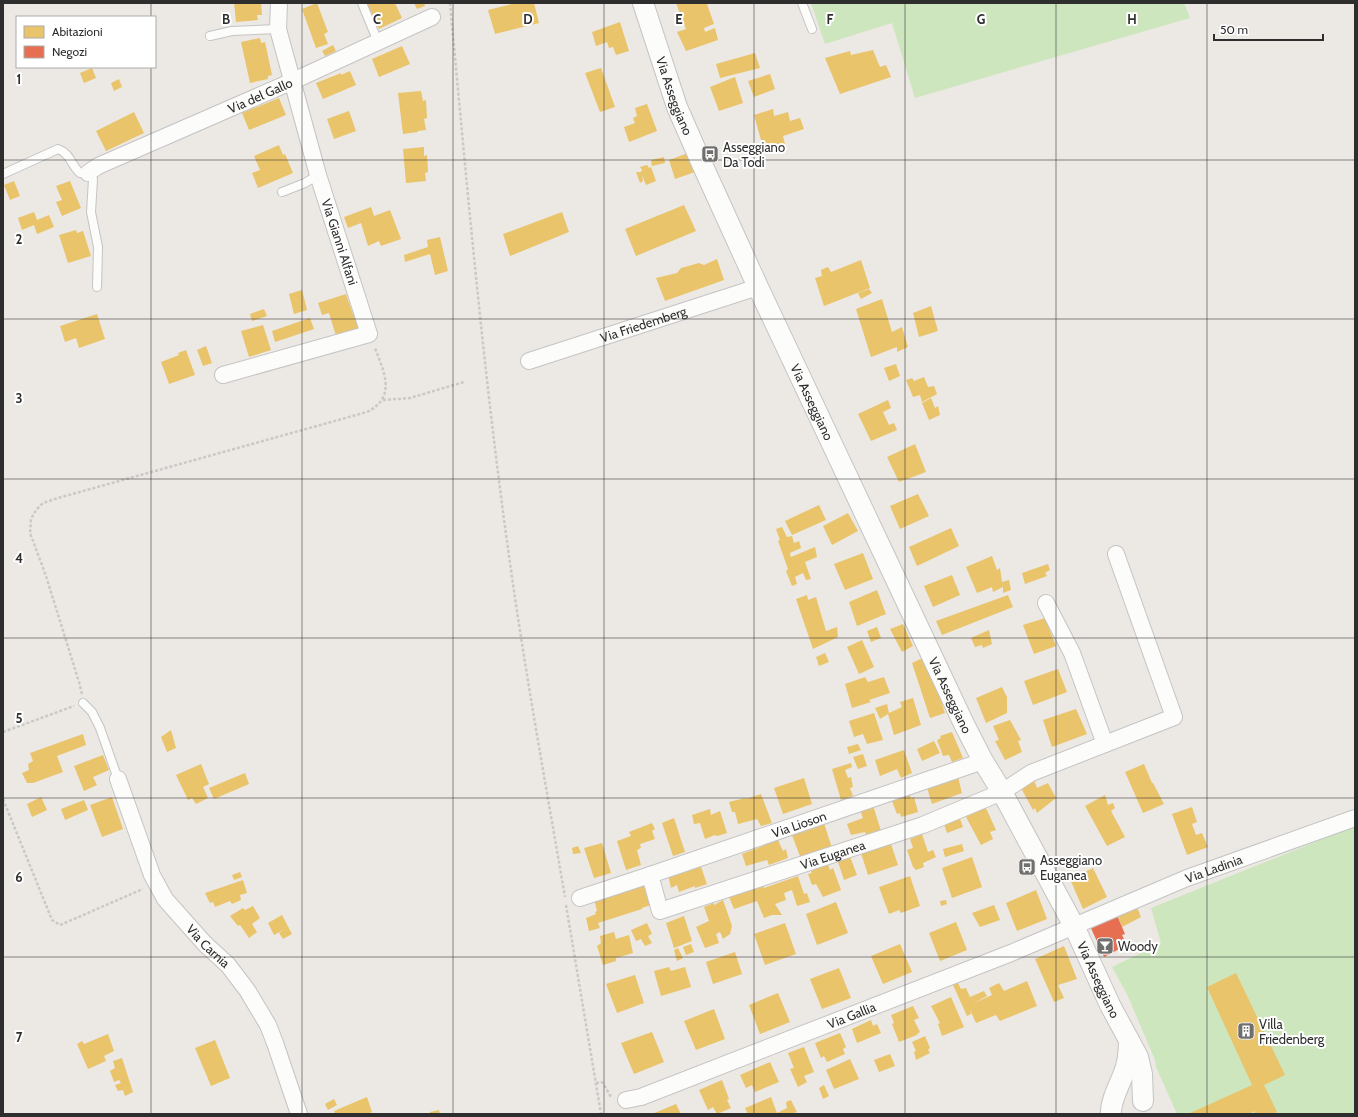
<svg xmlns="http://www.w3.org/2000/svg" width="1358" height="1117" font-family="Cabin,sans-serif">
	<rect width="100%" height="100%" fill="#ece8e4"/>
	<path fill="#cee6be" d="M 811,3 L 1184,3 L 1190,18 L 915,98 L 892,23 L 825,44 Z
		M 1355,826 L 1355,1114 L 1177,1114 L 1156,1067 L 1155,1060 L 1127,994 L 1112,967 L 1161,943 L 1151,908 Z"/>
	<path fill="#e9c46a" d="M 234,3 L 261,3 L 262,15 L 257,15 L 258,20 L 236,22 Z
		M 317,3 L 328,32 L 324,34 L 328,44 L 316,48 L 302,9 Z
		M 367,3 L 395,3 L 402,18 L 379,29 Z
		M 414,3 L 424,3 L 425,6 L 417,9 Z
		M 516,3 L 534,3 L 539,23 L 495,34 L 488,10 Z
		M 676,3 L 710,3 L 707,4 L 714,24 L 704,28 L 705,32 L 715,28 L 718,40 L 686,51 L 677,32 L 686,29 Z
		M 620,22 L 629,51 L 616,55 L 613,47 L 609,48 L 607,42 L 596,46 L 592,32 Z
		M 260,38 L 261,43 L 265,42 L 272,75 L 268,76 L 268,79 L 250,83 L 241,42 Z
		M 333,45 L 336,51 L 325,56 L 322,51 Z
		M 402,46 L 410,64 L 379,77 L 372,59 Z
		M 873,50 L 880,67 L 886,65 L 891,77 L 840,94 L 825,58 L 850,51 L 851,55 Z
		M 755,53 L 760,68 L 720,78 L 716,64 Z
		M 92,68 L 96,78 L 84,83 L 80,73 Z
		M 601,68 L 615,107 L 600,112 L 585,73 Z
		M 350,71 L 356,85 L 323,99 L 316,83 L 341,73 L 341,75 Z
		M 770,74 L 775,89 L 754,97 L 748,81 Z
		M 735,77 L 743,103 L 719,111 L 710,87 Z
		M 119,79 L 122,87 L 114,91 L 111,83 Z
		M 421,91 L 423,101 L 426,100 L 427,118 L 424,119 L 426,130 L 418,131 L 418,132 L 403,134 L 398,93 Z
		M 279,98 L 286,115 L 249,130 L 242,113 Z
		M 647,104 L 657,131 L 629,142 L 624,127 L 635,123 L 633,118 L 637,116 L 635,108 Z
		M 773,109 L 774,116 L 788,112 L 790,121 L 800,118 L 804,129 L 783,136 L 785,144 L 764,151 L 754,115 Z
		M 349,111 L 356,131 L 334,139 L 327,119 Z
		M 134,112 L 144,133 L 106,151 L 96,131 Z
		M 279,145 L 283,155 L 285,154 L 293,173 L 258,188 L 252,173 L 260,170 L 254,156 Z
		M 424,147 L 424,156 L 427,155 L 428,172 L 425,173 L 426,181 L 406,183 L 403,149 Z
		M 688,153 L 695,172 L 675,179 L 669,160 Z
		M 664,157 L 665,163 L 652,166 L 651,160 Z
		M 647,165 L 649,168 L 651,167 L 656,181 L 646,185 L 642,175 L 643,181 L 640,183 L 636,172 L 641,172 L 642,170 L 640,167 Z
		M 14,181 L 20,196 L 10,200 L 4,185 Z
		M 70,181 L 81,208 L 62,216 L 56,202 L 62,200 L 56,186 Z
		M 684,205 L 696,231 L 636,256 L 625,229 Z
		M 371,207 L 374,216 L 390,210 L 401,239 L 381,246 L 379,241 L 368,246 L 361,223 L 348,228 L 344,217 Z
		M 34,212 L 37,220 L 49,215 L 54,227 L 37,234 L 34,225 L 22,230 L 18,218 Z
		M 562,212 L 569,232 L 510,256 L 503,234 Z
		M 76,230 L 77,233 L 83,231 L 91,256 L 68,263 L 59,235 Z
		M 440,237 L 448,271 L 435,275 L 430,254 L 405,262 L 404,255 L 428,247 L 427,240 Z
		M 717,259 L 724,280 L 665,301 L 656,278 L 677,273 L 681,268 L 699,263 L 704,265 Z
		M 861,260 L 870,288 L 824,306 L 815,278 L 822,276 L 821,270 L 828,267 L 831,272 Z
		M 869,289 L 872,293 L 861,299 L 858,293 Z
		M 302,290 L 307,310 L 294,314 L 289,294 Z
		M 346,294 L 353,314 L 356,313 L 361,328 L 336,336 L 329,313 L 322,315 L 318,303 Z
		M 882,299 L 892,332 L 902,327 L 908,347 L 897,352 L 897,347 L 871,357 L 856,309 Z
		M 931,306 L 938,331 L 919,337 L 913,313 Z
		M 264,309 L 267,316 L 252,321 L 250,314 Z
		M 97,314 L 105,339 L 79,348 L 76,338 L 65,342 L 60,326 Z
		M 310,318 L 314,329 L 275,342 L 272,331 Z
		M 263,325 L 271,350 L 249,357 L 241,331 Z
		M 206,346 L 212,363 L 203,366 L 197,350 Z
		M 186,350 L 195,375 L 169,384 L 161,362 L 179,355 L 178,353 Z
		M 896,364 L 900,376 L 889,381 L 884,368 Z
		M 924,377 L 928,387 L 934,386 L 937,394 L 922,402 L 920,395 L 913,397 L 906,380 L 912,378 L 914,381 Z
		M 931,398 L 935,408 L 938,406 L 940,415 L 929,420 L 922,403 Z
		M 888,400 L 891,408 L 883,412 L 889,425 L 894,423 L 897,430 L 871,441 L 858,414 Z
		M 915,444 L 926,472 L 899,482 L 887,457 Z
		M 918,494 L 929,516 L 900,529 L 890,506 Z
		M 819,505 L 826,520 L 792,535 L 785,521 Z
		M 848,513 L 858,531 L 832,545 L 823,526 Z
		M 782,527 L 787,537 L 792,536 L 794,543 L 799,541 L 801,548 L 790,553 L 791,557 L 815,547 L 817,557 L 805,562 L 811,579 L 806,580 L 803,573 L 795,577 L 797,584 L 792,586 L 786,571 L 788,569 L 778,541 L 780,540 L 776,529 Z
		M 951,528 L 959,546 L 917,566 L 909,547 Z
		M 863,553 L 873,579 L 845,590 L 834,564 Z
		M 992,556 L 997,570 L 1000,568 L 1002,582 L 1009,580 L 1011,590 L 1003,593 L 1003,587 L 993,592 L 992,587 L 977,593 L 966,567 Z
		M 1048,564 L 1050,570 L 1045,573 L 1047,576 L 1025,584 L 1022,573 Z
		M 952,575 L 960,595 L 933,607 L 924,586 Z
		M 877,590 L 886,614 L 857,626 L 849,602 Z
		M 807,595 L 808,600 L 816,597 L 826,631 L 837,627 L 838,637 L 813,649 L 796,599 Z
		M 1008,595 L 1013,607 L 942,635 L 936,621 Z
		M 1045,618 L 1056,646 L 1034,654 L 1023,625 Z
		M 903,624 L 913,646 L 902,652 L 890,629 Z
		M 877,627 L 881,638 L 871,642 L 867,631 Z
		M 989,630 L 992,644 L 983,648 L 982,645 L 975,647 L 971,638 Z
		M 862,640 L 874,667 L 859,674 L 847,647 Z
		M 825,653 L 829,662 L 819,666 L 816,657 Z
		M 927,656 L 945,713 L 930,718 L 912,663 Z
		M 1058,669 L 1067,692 L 1033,705 L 1024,681 Z
		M 865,677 L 868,682 L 884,677 L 890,693 L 869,700 L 871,702 L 852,708 L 845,684 Z
		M 1002,687 L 1007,697 L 1007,713 L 986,723 L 976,698 Z
		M 913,698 L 921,725 L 894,735 L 888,714 L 880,719 L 875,708 L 887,704 L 889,713 L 902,707 L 900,702 Z
		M 1076,709 L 1087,734 L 1052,747 L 1043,720 Z
		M 874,713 L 883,740 L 867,744 L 863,734 L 854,737 L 849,721 Z
		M 1010,720 L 1021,740 L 1018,741 L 1022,752 L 1005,760 L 995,741 L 999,740 L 993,726 Z
		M 171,730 L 176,748 L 167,752 L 161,737 Z
		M 952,732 L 963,758 L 952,762 L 949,755 L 943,756 L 937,740 L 941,738 L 940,736 Z
		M 83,734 L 86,745 L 57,756 L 63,772 L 33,783 L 27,783 L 22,773 L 29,770 L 28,764 L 33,761 L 30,753 Z
		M 934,741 L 940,753 L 922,761 L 917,749 Z
		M 858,744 L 861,750 L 849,754 L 847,747 Z
		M 904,750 L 912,773 L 901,778 L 897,769 L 880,776 L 875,760 Z
		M 863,754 L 867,766 L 858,769 L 853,757 Z
		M 103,755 L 109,770 L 93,777 L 97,785 L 84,791 L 74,766 Z
		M 851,763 L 852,767 L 845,770 L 848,778 L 851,777 L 853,787 L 850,788 L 853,796 L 841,800 L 832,769 Z
		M 201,764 L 209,784 L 203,787 L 208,798 L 196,804 L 192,798 L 188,800 L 176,775 Z
		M 1144,764 L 1152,783 L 1153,783 L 1164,804 L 1143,813 L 1125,772 Z
		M 245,773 L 249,784 L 214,799 L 209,788 Z
		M 958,777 L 962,793 L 932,804 L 927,788 Z
		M 804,778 L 812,804 L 783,814 L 774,788 Z
		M 1034,780 L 1037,788 L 1048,783 L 1056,798 L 1037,813 L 1035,808 L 1033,810 L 1021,788 Z
		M 761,794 L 772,823 L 761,826 L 757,819 L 738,824 L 735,812 L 732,812 L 729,802 L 745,798 L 746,799 Z
		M 910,795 L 911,799 L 914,797 L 918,812 L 901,817 L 900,813 L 897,814 L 892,801 Z
		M 1105,795 L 1108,805 L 1113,803 L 1115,808 L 1111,811 L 1125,837 L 1107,846 L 1085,806 Z
		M 41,797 L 47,810 L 32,817 L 27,804 Z
		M 112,797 L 123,829 L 102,837 L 90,805 Z
		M 84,800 L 88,810 L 65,820 L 61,809 Z
		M 873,805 L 881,831 L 866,835 L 865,832 L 851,835 L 847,824 L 863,818 L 860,810 Z
		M 985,806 L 996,830 L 990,832 L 993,839 L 981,845 L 966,817 Z
		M 1192,807 L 1197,822 L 1192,824 L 1196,835 L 1202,833 L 1208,847 L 1187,855 L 1172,814 Z
		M 710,809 L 711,815 L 720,811 L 727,833 L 717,836 L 715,835 L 705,839 L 700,823 L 694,824 L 692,815 Z
		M 959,816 L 963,827 L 947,833 L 943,822 Z
		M 674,818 L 685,852 L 673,856 L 662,823 Z
		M 652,823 L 655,829 L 652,831 L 655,839 L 640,844 L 641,848 L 637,850 L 641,865 L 626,870 L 617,841 L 631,836 L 629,832 Z
		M 824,823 L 832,848 L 801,859 L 792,835 Z
		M 922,834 L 928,852 L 933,850 L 936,857 L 923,863 L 924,867 L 916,870 L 913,867 L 907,850 L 913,848 L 910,839 Z
		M 778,840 L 783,851 L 786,849 L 788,858 L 769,865 L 767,860 L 746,866 L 742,854 Z
		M 602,843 L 611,873 L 594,878 L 584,848 Z
		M 891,844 L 898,865 L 868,875 L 861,853 Z
		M 962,844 L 964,851 L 945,857 L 943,849 Z
		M 578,846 L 581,853 L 573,854 L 572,848 Z
		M 849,854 L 857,875 L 844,880 L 837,859 Z
		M 972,857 L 982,887 L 952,898 L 942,868 Z
		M 700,864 L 707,884 L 695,888 L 695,886 L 679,892 L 677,885 L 671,888 L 668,875 Z
		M 828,864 L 830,870 L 833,868 L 841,890 L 823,897 L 816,884 L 812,885 L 808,874 L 812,873 L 811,871 Z
		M 1093,868 L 1107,897 L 1083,909 L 1070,879 Z
		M 240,872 L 242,877 L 234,880 L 232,875 Z
		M 798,876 L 804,894 L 807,893 L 810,902 L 797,906 L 792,890 L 784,893 L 786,900 L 775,904 L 782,915 L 772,915 L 764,918 L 757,901 L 734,909 L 729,897 L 755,888 L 762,881 L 764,888 Z
		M 910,876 L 920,906 L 901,913 L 899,910 L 889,914 L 879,887 Z
		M 243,880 L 247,893 L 240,895 L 241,900 L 232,904 L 230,901 L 215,907 L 213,902 L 210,903 L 205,893 Z
		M 646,881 L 654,904 L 642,908 L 642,909 L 598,923 L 600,928 L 589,931 L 586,918 L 596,914 L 595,912 L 597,911 L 594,899 Z
		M 1036,890 L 1047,919 L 1017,931 L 1006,903 Z
		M 723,900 L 732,926 L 730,934 L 723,939 L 720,932 L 716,934 L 719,943 L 705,948 L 696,927 L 709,921 L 704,907 L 714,903 L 714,905 Z
		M 946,900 L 947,904 L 941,906 L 940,901 Z
		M 836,902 L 848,933 L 817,945 L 806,914 Z
		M 994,905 L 1000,920 L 980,927 L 972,913 Z
		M 1136,905 L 1141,917 L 1122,927 L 1117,914 Z
		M 253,906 L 260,918 L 252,924 L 257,932 L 249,938 L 240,925 L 238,926 L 230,916 L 243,908 L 245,910 Z
		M 282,915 L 292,934 L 283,939 L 279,933 L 285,929 L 274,935 L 268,923 Z
		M 684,916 L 692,941 L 674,948 L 666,923 Z
		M 956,922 L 967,950 L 940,961 L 929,933 Z
		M 647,923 L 652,934 L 648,936 L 652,943 L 645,946 L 641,939 L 636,941 L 631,930 Z
		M 785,923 L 796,954 L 765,965 L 754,934 Z
		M 614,932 L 616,939 L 629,935 L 633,953 L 616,958 L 616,961 L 603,965 L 597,946 L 601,943 L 600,936 Z
		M 691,944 L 694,952 L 686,955 L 683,947 Z
		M 900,944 L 912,972 L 883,984 L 871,956 Z
		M 1064,946 L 1077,979 L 1058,985 L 1064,998 L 1054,1002 L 1035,959 Z
		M 678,948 L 683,958 L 677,961 L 674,950 Z
		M 735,952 L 742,974 L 713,984 L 706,962 Z
		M 669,967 L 671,971 L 685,967 L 691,987 L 661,996 L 654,971 Z
		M 839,968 L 851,998 L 822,1009 L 810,979 Z
		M 1236,973 L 1285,1075 L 1264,1085 L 1277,1112 L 1272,1114 L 1256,1114 L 1254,1111 L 1249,1114 L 1188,1114 L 1252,1085 L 1207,987 Z
		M 635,975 L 644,1003 L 617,1013 L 606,984 Z
		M 1027,981 L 1037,1006 L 1000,1021 L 996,1015 L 976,1023 L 970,1010 L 971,1014 L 967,1016 L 953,985 L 958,983 L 961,989 L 966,988 L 970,997 L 984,991 L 987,996 L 974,1003 L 992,995 L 989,988 L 999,983 L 1004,991 Z
		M 778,993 L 790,1022 L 760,1034 L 749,1005 Z
		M 951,997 L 964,1027 L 942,1036 L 938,1024 L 940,1023 L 931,1006 Z
		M 913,1006 L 919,1018 L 914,1020 L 920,1032 L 917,1034 L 917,1035 L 899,1042 L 892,1024 L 894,1023 L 891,1015 Z
		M 714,1009 L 725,1039 L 696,1050 L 684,1021 Z
		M 871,1020 L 873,1026 L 877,1024 L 881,1033 L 857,1043 L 852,1029 Z
		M 652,1032 L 664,1062 L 634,1074 L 621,1043 Z
		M 840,1033 L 846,1047 L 843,1049 L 845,1054 L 827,1062 L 824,1056 L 821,1058 L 815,1043 Z
		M 108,1034 L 114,1051 L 104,1056 L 106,1061 L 88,1069 L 77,1044 L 82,1041 L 84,1044 Z
		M 925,1036 L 930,1048 L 928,1050 L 930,1053 L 916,1060 L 914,1052 L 916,1051 L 912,1042 Z
		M 215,1040 L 230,1078 L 211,1086 L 195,1048 Z
		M 804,1047 L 814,1072 L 804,1076 L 807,1082 L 798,1087 L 790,1069 L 794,1068 L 788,1053 Z
		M 890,1054 L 895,1066 L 879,1072 L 874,1060 Z
		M 122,1058 L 133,1092 L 125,1096 L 123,1090 L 118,1091 L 115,1085 L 121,1083 L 119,1080 L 114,1082 L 110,1071 L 115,1068 L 113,1061 Z
		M 850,1059 L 859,1079 L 834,1089 L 826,1070 Z
		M 770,1062 L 779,1082 L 755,1092 L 752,1085 L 746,1088 L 740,1075 Z
		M 722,1080 L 729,1099 L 727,1100 L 731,1108 L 717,1114 L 713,1107 L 708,1110 L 699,1090 Z
		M 824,1085 L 829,1096 L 823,1099 L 819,1088 Z
		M 367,1097 L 372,1112 L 368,1114 L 335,1114 L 334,1111 Z
		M 771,1097 L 777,1113 L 787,1108 L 786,1102 L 791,1100 L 797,1112 L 791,1114 L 748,1114 L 745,1108 Z
		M 334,1099 L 337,1105 L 328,1110 L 325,1104 Z
		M 676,1104 L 681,1114 L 652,1114 Z
		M 439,1110 L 440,1114 L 430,1114 L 430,1112 Z"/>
	<path fill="#e76f51" d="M 1116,913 L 1125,934 L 1122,935 L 1127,945 L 1104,957 L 1090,926 Z"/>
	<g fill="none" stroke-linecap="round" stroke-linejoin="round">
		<defs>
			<path id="service" d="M 362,3 L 378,42
				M 802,3 L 812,29
				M 210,36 L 232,31 L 278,29
				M 3,174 L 58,149 C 70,153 71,165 80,173 L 88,173 L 93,179 L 91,212 L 98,247 L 97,287
				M 282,192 L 305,183 L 318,175
				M 83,703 L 92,712 L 100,728 L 118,779"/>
			<g id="minor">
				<path id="s1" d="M 88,173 L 98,166 L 293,81 L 432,17"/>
				<path id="s2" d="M 529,361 L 758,287"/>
				<path d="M 223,375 L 369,334 L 318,175 L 278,29 L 279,3"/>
				<path d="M 1046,603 L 1072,653 L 1105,744"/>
				<path id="s3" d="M 983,761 L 650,875 L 660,911 L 923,825 L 1002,792 L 1031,773 L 1174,717 L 1116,554"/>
				<path id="s4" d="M 118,779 L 152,875 L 165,899 L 205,944 L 228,965 L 247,990 L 268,1025 L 275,1043 L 299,1114"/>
				<path d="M 580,898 L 650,875"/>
				<path id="s5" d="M 626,1100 L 641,1097 L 1011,953 L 1187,878 L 1355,818"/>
			</g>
			<g id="tertiary">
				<path id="s6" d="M 643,3 L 677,107 L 702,164 L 758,287 L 964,724 L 983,761 L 1002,792 L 1074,926 L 1110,1005 L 1138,1057 L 1142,1074 L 1143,1101"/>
				<path d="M 1111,1114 C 1110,1102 1119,1086 1123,1075 C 1128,1064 1129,1052 1129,1040"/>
			</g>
		</defs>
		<use href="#service" stroke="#c5c4c5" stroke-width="10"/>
		<use href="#minor" stroke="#c5c4c5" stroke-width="18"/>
		<use href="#tertiary" stroke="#c5c4c5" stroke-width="22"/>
		<path stroke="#c9c9c8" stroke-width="2.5" stroke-dasharray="3 2" stroke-linecap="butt" d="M 450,3 C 468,197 485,391 513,584 C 528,688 547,792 565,897
			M 383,400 L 410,398 L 464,382
			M 82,694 L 79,682 L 46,576 L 30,533 L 31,519 L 36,510 L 43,503 L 58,498 L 367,412 C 397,397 384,372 375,348
			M 3,732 L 74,706
			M 3,799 L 52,920 L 60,925 L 143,889
			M 566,905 L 601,1114
			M 596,1083 L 601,1082 L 603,1083 L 611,1097"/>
		<use href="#service" stroke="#fcfcfb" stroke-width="8"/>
		<use href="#minor" stroke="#fcfcfb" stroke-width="16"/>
		<use href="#tertiary" stroke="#fcfcfb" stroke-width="20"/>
	</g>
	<path fill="none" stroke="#2e2e2e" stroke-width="1" stroke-opacity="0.55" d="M 151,3 L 151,17M 302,3 L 302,1114M 453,3 L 453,1114M 604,3 L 604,1114M 754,3 L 754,1114M 905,3 L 905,1114M 1056,3 L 1056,1114M 1207,3 L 1207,1114M 151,67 L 151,1114M 3,160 L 1355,160M 3,319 L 1355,319M 3,479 L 1355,479M 3,638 L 1355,638M 3,798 L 1355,798M 3,957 L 1355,957"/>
	<defs>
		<symbol id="bus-square" viewBox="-11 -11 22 22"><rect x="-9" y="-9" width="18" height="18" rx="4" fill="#706f6e" stroke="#fff"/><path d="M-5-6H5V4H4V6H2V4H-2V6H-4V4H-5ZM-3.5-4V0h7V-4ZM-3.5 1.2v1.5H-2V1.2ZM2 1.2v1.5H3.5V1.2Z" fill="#fff"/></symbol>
		<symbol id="bar-square" viewBox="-11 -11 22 22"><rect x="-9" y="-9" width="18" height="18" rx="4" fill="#706f6e" stroke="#fff"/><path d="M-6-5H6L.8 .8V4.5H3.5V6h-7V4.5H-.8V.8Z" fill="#fff"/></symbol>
		<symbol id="building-square" viewBox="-11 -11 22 22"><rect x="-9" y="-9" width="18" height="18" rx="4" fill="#706f6e" stroke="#fff"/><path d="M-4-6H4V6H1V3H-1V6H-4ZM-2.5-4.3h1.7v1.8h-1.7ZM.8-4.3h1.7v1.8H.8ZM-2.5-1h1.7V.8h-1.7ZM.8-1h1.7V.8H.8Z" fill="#fff"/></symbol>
	</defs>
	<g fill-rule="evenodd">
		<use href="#bus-square" x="700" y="144" width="20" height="20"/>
		<use href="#bus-square" x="1017" y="857" width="20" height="20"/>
		<use href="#bar-square" x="1095" y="936" width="20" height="20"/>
		<use href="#building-square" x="1236" y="1021" width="20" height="20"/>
	</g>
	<g text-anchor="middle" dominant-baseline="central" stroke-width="4" stroke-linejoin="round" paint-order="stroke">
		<g font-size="13" fill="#2e2e2e" stroke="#fff">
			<text stroke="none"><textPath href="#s1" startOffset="189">Via del Gallo</textPath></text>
			<text stroke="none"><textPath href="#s6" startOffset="98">Via Asseggiano</textPath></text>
			<text transform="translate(340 242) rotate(72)">Via Gianni Alfani</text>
			<text stroke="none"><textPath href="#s2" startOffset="120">Via Friedemberg</textPath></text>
			<text stroke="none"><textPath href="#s6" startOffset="434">Via Asseggiano</textPath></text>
			<text stroke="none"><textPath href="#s6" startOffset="758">Via Asseggiano</textPath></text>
			<text transform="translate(799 824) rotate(-19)">Via Lioson</text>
			<text stroke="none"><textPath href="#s3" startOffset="571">Via Euganea</textPath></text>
			<text stroke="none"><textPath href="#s5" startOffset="632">Via Ladinia</textPath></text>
			<text stroke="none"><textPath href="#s4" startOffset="193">Via Carnia</textPath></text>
			<text stroke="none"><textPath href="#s6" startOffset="1079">Via Asseggiano</textPath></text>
			<text stroke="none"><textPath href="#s5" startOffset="241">Via Gallia</textPath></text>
		</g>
		<g font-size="13" fill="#2e2e2e" stroke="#fff" text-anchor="start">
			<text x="723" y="147">Asseggiano<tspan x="723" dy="15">Da Todi</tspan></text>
			<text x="1040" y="860">Asseggiano<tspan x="1040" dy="15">Euganea</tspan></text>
			<text x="1118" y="946">Woody</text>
			<text x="1259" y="1024">Villa<tspan x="1259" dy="15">Friedenberg</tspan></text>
		</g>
	</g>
	<g font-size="13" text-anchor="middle" font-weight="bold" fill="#2e2e2e" stroke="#fff" stroke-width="4" stroke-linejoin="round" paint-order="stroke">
		<text x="226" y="24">B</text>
		<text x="377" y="24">C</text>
		<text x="528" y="24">D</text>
		<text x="679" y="24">E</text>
		<text x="830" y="24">F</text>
		<text x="981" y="24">G</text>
		<text x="1132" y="24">H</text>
		<text x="19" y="84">1</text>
		<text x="19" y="244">2</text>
		<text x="19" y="403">3</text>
		<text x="19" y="563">4</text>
		<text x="19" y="723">5</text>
		<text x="19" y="882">6</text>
		<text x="19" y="1042">7</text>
	</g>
	<rect width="1358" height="1117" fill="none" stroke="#2e2e2e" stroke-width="8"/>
	<rect x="16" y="16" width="140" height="52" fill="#ffffff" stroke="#ababab"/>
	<rect x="24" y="26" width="20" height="12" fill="#e9c46a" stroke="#ababab"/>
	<text x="52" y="36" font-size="12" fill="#2e2e2e">Abitazioni</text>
	<rect x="24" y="46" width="20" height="12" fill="#e76f51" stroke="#ababab"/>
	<text x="52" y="56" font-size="12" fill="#2e2e2e">Negozi</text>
	<path d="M1214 34v6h109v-6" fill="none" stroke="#2e2e2e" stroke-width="2"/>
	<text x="1220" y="34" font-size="12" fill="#2e2e2e" stroke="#ffffff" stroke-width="3" paint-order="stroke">50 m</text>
</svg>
